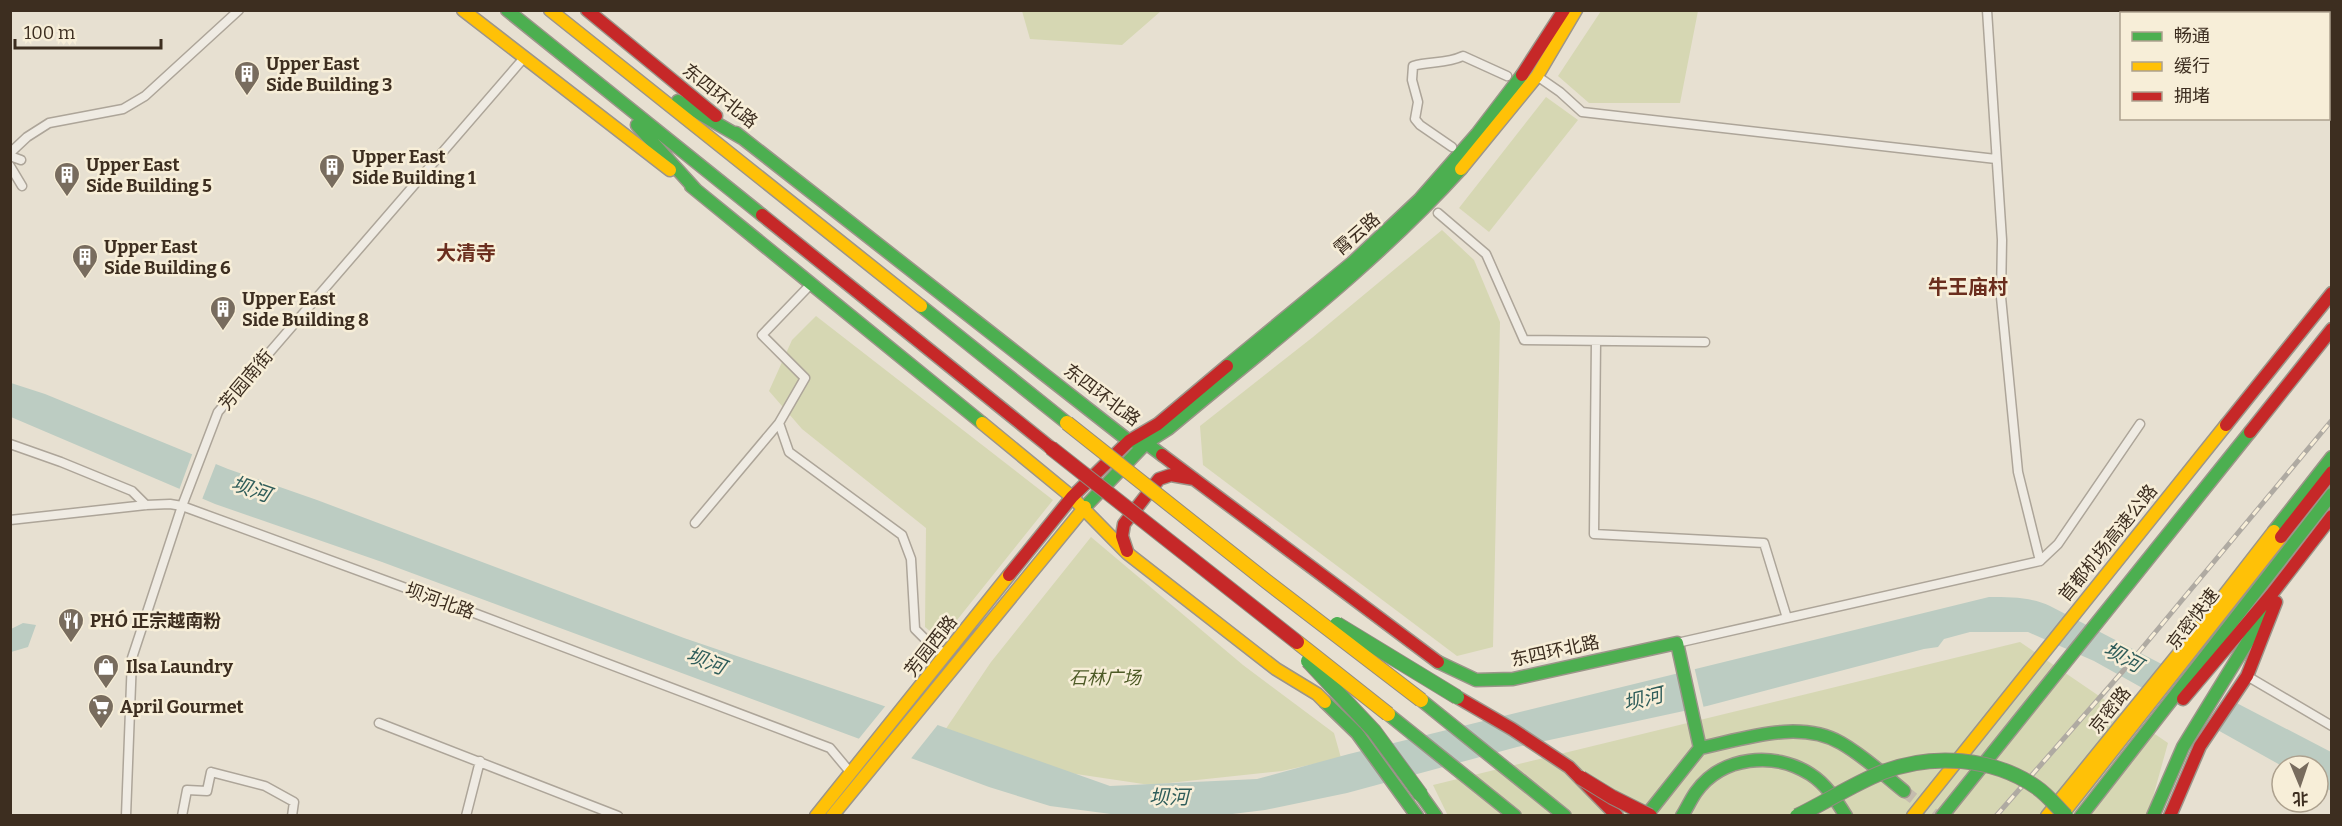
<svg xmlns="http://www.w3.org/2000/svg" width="2342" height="826" font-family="Bitter,'Noto Sans SC',serif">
	<rect width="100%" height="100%" fill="#e7e0d1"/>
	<path fill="#d6d7b3" d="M 1022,11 L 1022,10 L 1161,11 L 1122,45 L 1030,39 Z
		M 1601,11 L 1698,11 L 1680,103 L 1589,103 L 1558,76 Z
		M 1546,97 L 1578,120 L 1489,232 L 1459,208 Z
		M 1442,230 L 1474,260 L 1500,322 L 1493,647 L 1457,656 L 1203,465 L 1200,426 L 1313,337 Z
		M 816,316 L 1053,500 L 941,640 L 925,627 L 926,528 L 802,429 L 769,391 L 792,340 Z
		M 1091,537 L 1243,665 L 1334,733 L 1341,758 L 1282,771 L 1150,785 L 1056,771 L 941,736 L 991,662 Z
		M 2020,642 L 2168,743 L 2148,815 L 1448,816 L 1433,785 Z"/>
	<path fill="#bcccc2" d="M 11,383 L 45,394 L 228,469 L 317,500 L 684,638 L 884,706 L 1110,786 L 1257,779 L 1349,754 L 1989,597 C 2011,597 2031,597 2050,606 L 2331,752 L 2331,791 L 2318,784 L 2318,766 L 2282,766 L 2094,661 L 2028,632 L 1970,632 L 1944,639 L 1938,647 L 1924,649 L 1707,706 L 1517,747 L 1347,793 L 1265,810 L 1216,816 L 1126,816 L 1050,806 L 989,787 L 382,562 L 215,504 L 11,417 Z
		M 23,623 L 36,625 L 28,647 L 11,652 L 11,629 Z"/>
	<path fill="#e7e0d1" d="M 193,452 L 217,461 L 201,502 L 178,493 Z
		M 2167,663 L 2237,699 L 2217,734 L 2143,692 Z
		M 1694,666 L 1704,709 L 1688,713 L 1677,670 Z
		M 887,704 L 940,722 L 909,761 L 857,741 Z"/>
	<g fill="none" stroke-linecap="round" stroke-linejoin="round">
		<path stroke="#c5bcae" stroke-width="12" stroke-dasharray="12 6" stroke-linecap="butt" d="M 1904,791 L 1936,816"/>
		<defs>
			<path id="street" d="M 1537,76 L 1560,92 L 1582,112 L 1996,159
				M 1452,147 L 1420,125 L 1415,119 L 1418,102 L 1412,80 L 1413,66 C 1431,61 1446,64 1463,56 L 1507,76
				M 10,153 L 27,137 L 49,123 L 123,109 L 145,96 L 239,10
				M 10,156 L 21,160
				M 10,166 L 22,186
				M 1438,213 L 1486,254 L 1524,340 L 1705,342
				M 811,284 L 762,335 L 805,378 L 779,423 L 789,452 L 902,535 L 911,559 L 915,629 L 925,639 L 946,655
				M 1596,341 L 1594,534 L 1764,543 L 1787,618
				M 10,444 L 61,462 L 132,491 L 146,505
				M 10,520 L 146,505 L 170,504 L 182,506 L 474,613 L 830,748 L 850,772
				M 695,523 L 779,423
				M 2040,561 L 2058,544 L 2140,424
				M 1677,643 L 2040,561 L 2018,472 L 2001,297 L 2002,240 L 1987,10
				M 2247,676 L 2332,726
				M 379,723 L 618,816
				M 126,816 L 132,658 L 182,506 L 218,412 L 523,59
				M 182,816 L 187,790 L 207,791 L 211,772 L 265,786 L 294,802 L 292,816
				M 466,816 L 480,761"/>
			<path id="fast" d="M 507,10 L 762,215
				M 678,101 L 742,138
				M 637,125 L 696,190
				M 736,133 L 1129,441 L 1146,443 L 1162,455
				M 691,186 L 982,423
				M 921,306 L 1067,423
				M 1227,366 L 1352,263 L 1420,199 L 1477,134 L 1522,75
				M 1085,507 L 1146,443 L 1168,429 C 1268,345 1373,266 1461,169
				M 2274,531 L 2332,457
				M 1438,662 L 1476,680 L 1513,679 L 1677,643 L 1700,748
				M 1421,700 L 1565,816
				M 1325,702 L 1357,733 L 1417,816
				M 1388,714 L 1515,816
				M 1421,795 L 1436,816
				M 1646,816 L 1700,748 C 1744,739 1799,719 1841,743 C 1864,756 1884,775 1904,791
				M 1682,816 C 1687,808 1691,799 1696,792 C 1722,756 1774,751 1810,774 C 1826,784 1836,800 1846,816
				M 1942,816 L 2250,432
				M 2081,816 L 2332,494
				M 2153,816 L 2183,747 L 2248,641 L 2271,595"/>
			<path id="slow" d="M 463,10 L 670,170
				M 550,10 L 921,306
				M 1461,169 L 1537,76 L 1576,10
				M 982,423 L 1072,497 L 1127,553 L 1276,669 L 1317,694 L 1325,702
				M 816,816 L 1009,575
				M 832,816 L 1085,507
				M 1913,816 L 2226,425
				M 2047,816 L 2184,647 L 2274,531
				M 2061,816 L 2281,537"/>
			<path id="jam" d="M 587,10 L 716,116
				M 1522,75 L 1564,10
				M 762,215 L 1051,448
				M 2226,425 L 2332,293
				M 2250,432 L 2332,329
				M 1162,455 L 1438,662
				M 2281,537 L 2332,472
				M 1127,551 L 1122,536 L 1124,524 L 1159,479 L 1171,475 L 1194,479
				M 1009,575 L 1072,497 L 1129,441 L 1158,424 L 1227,366
				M 1457,697 L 1512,729 L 1569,767 L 1617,816
				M 2183,699 L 2271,595 L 2332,516
				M 2170,816 L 2200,746 L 2247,676 L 2276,602"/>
		</defs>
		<use href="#street" stroke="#ada599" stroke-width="11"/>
		<use href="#fast" stroke="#9c958a" stroke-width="15"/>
		<use href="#slow" stroke="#9c958a" stroke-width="15"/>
		<use href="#jam" stroke="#9c958a" stroke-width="15"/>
		<use href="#street" stroke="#efebe3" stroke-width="8"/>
		<use href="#fast" stroke="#4caf50" stroke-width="12"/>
		<use href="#slow" stroke="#ffc107" stroke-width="12"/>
		<use href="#jam" stroke="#c62828" stroke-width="12"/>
		<defs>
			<path id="rail" d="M 1996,816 L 2123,671 L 2332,420"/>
		</defs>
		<use href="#rail" stroke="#afaaa2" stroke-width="5"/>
		<use href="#rail" stroke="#f7eed8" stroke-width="3" stroke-dasharray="9" stroke-linecap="butt"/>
		<defs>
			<path id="fast-bridge" d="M 1337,624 L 1457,697
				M 1308,661 L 1374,731 L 1421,795
				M 1797,816 C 1826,802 1853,784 1883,772 C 1932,753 1992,757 2036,787 C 2048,795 2056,806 2066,816"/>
			<path id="slow-bridge" d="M 1067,423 L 1266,581 L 1421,700
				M 1297,642 L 1388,714"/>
			<path id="jam-bridge" d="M 1051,448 L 1297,642
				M 1581,778 L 1612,797 L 1650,816"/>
		</defs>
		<use href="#fast-bridge" stroke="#928b80" stroke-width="16" stroke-linecap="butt"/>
		<use href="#slow-bridge" stroke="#928b80" stroke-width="16" stroke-linecap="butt"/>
		<use href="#jam-bridge" stroke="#928b80" stroke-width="16" stroke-linecap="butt"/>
		<use href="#fast-bridge" stroke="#4caf50" stroke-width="14"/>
		<use href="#slow-bridge" stroke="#ffc107" stroke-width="14"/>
		<use href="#jam-bridge" stroke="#c62828" stroke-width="14"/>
	</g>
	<defs>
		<symbol id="building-pin" viewBox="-11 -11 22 30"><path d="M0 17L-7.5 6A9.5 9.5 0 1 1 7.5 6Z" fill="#786c5e" stroke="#f7eed8"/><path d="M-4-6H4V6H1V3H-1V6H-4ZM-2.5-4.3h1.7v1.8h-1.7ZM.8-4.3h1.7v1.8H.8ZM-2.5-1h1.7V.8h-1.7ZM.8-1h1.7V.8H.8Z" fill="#fff"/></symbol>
		<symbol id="restaurant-pin" viewBox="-11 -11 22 30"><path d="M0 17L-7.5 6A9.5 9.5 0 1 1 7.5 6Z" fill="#786c5e" stroke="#f7eed8"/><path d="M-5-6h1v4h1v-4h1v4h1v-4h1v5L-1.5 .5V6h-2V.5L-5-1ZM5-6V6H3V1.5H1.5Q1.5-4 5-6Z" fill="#fff"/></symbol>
		<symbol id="shop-pin" viewBox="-11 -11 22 30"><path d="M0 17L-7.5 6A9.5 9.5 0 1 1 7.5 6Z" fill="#786c5e" stroke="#f7eed8"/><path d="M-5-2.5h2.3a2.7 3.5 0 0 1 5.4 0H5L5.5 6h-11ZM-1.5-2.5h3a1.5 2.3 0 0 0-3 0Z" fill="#fff"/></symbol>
		<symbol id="supermarket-pin" viewBox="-11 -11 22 30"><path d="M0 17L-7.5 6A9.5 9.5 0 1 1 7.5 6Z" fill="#786c5e" stroke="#f7eed8"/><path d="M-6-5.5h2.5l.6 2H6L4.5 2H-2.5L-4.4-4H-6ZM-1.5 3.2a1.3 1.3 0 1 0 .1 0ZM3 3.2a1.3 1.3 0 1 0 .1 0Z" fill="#fff"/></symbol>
	</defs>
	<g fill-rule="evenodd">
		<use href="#building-pin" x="232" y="59" width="30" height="40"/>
		<use href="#building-pin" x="317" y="152" width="30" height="40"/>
		<use href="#building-pin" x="52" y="160" width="30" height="40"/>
		<use href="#building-pin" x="70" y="242" width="30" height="40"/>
		<use href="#building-pin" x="208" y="294" width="30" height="40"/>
		<use href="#restaurant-pin" x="56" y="606" width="30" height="40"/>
		<use href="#shop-pin" x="91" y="652" width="30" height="40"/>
		<use href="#supermarket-pin" x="86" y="692" width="30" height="40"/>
	</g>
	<g text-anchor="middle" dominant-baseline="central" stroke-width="5" stroke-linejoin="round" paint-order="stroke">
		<g font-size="18" font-weight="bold" fill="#3d2e20" stroke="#f7eed8" text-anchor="start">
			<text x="266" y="64">Upper East<tspan x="266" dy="21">Side Building 3</tspan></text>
			<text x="352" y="157">Upper East<tspan x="352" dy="21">Side Building 1</tspan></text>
			<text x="86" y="165">Upper East<tspan x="86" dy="21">Side Building 5</tspan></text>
			<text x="104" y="247">Upper East<tspan x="104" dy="21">Side Building 6</tspan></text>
			<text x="242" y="299">Upper East<tspan x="242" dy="21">Side Building 8</tspan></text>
			<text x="90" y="621">PHÓ 正宗越南粉</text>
			<text x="126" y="667">Ilsa Laundry</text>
			<text x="120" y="707">April Gourmet</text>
		</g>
		<g font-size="18" fill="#3d2e20" stroke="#f7eed8">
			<text transform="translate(720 96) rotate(39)">东四环北路</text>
			<text transform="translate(1357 234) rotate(-41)">霄云路</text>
			<text transform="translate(246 380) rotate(-50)">芳园南街</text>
			<text transform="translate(1102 395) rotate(37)">东四环北路</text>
			<text transform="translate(2108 543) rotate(-51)">首都机场高速公路</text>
			<text transform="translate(440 601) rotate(20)">坝河北路</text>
			<text transform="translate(2193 619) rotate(-52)">京密快速</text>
			<text transform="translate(931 646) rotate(-52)">芳园西路</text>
			<text transform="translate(1555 651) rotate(-12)">东四环北路</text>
			<text transform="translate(2110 710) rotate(-51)">京密路</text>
		</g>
		<g font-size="18" font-style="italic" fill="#4d5a26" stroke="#f7eed8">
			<text x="1105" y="678">石林广场</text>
		</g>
		<g font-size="20" font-weight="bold" fill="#6b2e1e" stroke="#f7eed8">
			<text x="466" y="253">大清寺</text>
			<text x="1968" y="287">牛王庙村</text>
		</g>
		<g font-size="20" font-style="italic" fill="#2f5d5a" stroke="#f7eed8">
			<text transform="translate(251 489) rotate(19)">坝河</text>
			<text transform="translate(2123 657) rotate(28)">坝河</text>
			<text transform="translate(706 661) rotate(21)">坝河</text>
			<text transform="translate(1643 699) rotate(-14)">坝河</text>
			<text x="1169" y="797">坝河</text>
		</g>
	</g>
	<rect width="2342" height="826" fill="none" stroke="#3d2e20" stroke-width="24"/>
	<rect x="2120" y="12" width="210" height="108" fill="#f7eed8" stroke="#ada18e" stroke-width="1.5"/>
	<rect x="2132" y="32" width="30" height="9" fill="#4caf50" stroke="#ada18e" stroke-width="1.5"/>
	<text x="2174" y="42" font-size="18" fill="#3d2e20">畅通</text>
	<rect x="2132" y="62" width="30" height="9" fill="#ffc107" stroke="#ada18e" stroke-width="1.5"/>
	<text x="2174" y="72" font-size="18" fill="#3d2e20">缓行</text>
	<rect x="2132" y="92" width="30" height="9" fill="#c62828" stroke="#ada18e" stroke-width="1.5"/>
	<text x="2174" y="102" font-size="18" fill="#3d2e20">拥堵</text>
	<g transform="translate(2300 784) rotate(178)"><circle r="28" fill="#f7eed8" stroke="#ada18e" stroke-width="1.5"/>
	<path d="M0-4.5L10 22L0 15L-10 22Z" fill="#786c5e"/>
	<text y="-9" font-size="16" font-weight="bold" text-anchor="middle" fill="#3d2e20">北</text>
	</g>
	<path d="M15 39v9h146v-9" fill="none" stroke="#3d2e20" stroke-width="3"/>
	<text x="24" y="39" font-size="18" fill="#3d2e20" stroke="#f7eed8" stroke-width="4.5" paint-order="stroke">100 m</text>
</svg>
